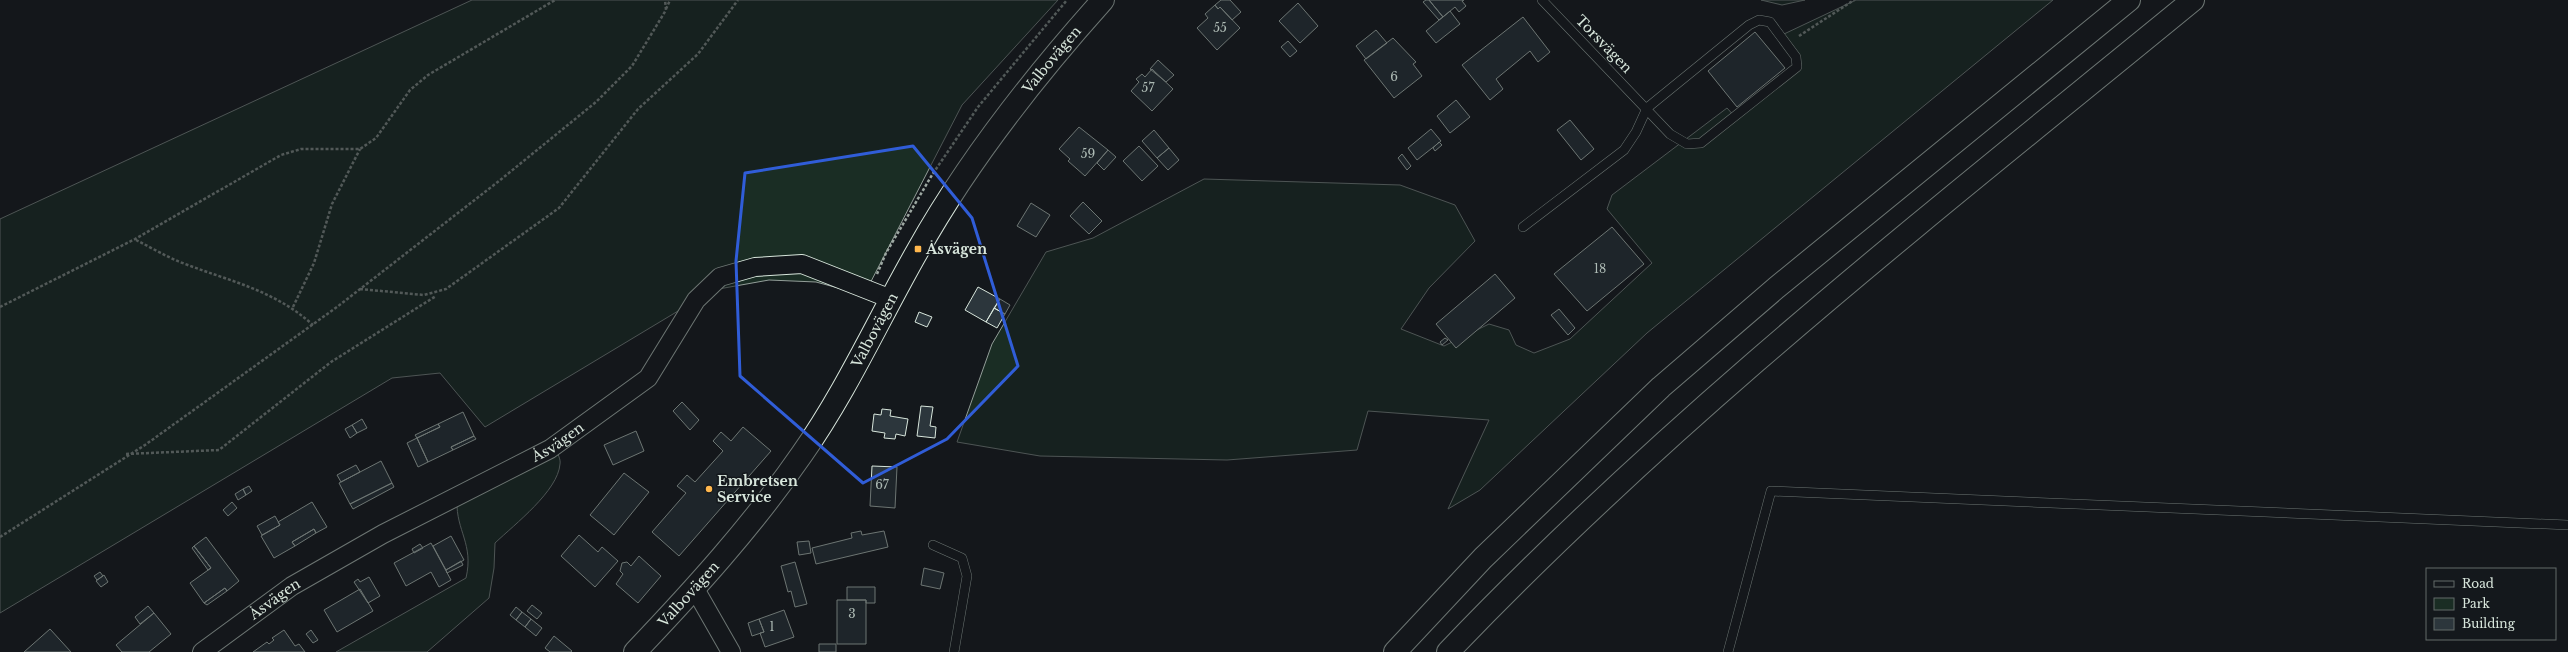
<svg xmlns="http://www.w3.org/2000/svg" width="2568" height="652" font-family="'Libre Baskerville',serif">
	<rect width="100%" height="100%" fill="#14181c"/>
	<path fill="#1a2d24" stroke="#939e99" d="M 472,0 L 1058,0 L 962,105 L 864,295 L 816,282 L 769,280 L 713,290 L 485,427 L 440,373 L 392,378 L 0,613 L 0,219 Z
		M 1761,0 L 1805,0 L 1782,5 Z
		M 1856,0 L 2053,0 L 1647,333 L 1480,490 L 1448,509 L 1489,420 L 1368,411 L 1357,450 L 1227,460 L 1040,456 L 957,442 L 992,344 L 1046,252 L 1093,238 L 1204,179 L 1400,185 L 1455,205 L 1475,241 L 1429,288 L 1401,329 L 1444,346 L 1489,324 L 1509,330 L 1516,345 L 1534,353 L 1570,339 L 1652,263 L 1607,209 L 1612,195 L 1727,108 L 1736,118 L 1801,64 L 1784,34 Z
		M 556,449 C 557,453 561,459 560,464 C 558,491 515,524 495,543 L 494,568 L 489,598 L 427,652 L 336,652 L 466,578 C 474,544 456,531 457,501 Z"/>
	<path fill="#2c363c" stroke="#d8e6dc" d="M 1221,0 L 1230,0 L 1241,12 L 1232,20 L 1220,7 L 1218,9 L 1215,5 Z
		M 1426,0 L 1429,0 L 1443,17 L 1439,20 L 1423,2 Z
		M 1429,0 L 1464,0 L 1462,1 L 1466,6 L 1459,12 L 1455,7 L 1443,17 Z
		M 1298,3 L 1318,26 L 1300,43 L 1279,21 Z
		M 1215,5 L 1218,9 L 1220,7 L 1240,28 L 1217,50 L 1197,28 L 1208,18 L 1205,14 Z
		M 1450,11 L 1460,24 L 1436,43 L 1426,31 Z
		M 1523,17 L 1550,52 L 1538,62 L 1530,51 L 1496,79 L 1503,89 L 1490,100 L 1462,65 Z
		M 1376,30 L 1387,43 L 1366,59 L 1356,46 Z
		M 1755,32 L 1785,68 L 1737,107 L 1708,71 Z
		M 1393,38 L 1416,62 L 1413,64 L 1422,76 L 1394,98 L 1364,60 Z
		M 1288,41 L 1297,51 L 1290,57 L 1281,47 Z
		M 1158,60 L 1174,75 L 1166,82 L 1150,69 Z
		M 1152,69 L 1173,89 L 1152,111 L 1131,91 L 1139,82 L 1136,79 L 1142,74 L 1145,77 Z
		M 1456,100 L 1470,117 L 1450,133 L 1437,116 Z
		M 1570,120 L 1594,149 L 1581,160 L 1557,130 Z
		M 1079,127 L 1108,150 L 1085,176 L 1068,161 L 1070,159 L 1059,149 Z
		M 1431,129 L 1441,141 L 1417,160 L 1408,148 Z
		M 1154,130 L 1169,148 L 1157,158 L 1142,141 Z
		M 1439,142 L 1442,145 L 1435,151 L 1433,148 Z
		M 1139,146 L 1158,166 L 1142,181 L 1123,161 Z
		M 1169,148 L 1179,160 L 1168,170 L 1157,158 Z
		M 1108,150 L 1116,157 L 1104,170 L 1097,163 Z
		M 1402,154 L 1411,166 L 1407,170 L 1398,158 Z
		M 1083,202 L 1102,221 L 1089,234 L 1070,216 Z
		M 1031,203 L 1050,215 L 1036,237 L 1017,226 Z
		M 1612,227 L 1644,264 L 1587,311 L 1554,274 Z
		M 1495,274 L 1515,298 L 1456,348 L 1436,324 Z
		M 978,287 L 1000,299 L 986,322 L 965,310 Z
		M 1000,299 L 1010,305 L 1005,314 L 994,308 Z
		M 994,308 L 1005,314 L 997,328 L 986,322 Z
		M 1559,309 L 1575,328 L 1568,335 L 1551,315 Z
		M 919,312 L 932,317 L 927,327 L 915,322 Z
		M 1445,338 L 1448,340 L 1442,345 L 1440,342 Z
		M 682,402 L 699,420 L 690,430 L 673,411 Z
		M 921,406 L 933,407 L 930,426 L 936,427 L 935,438 L 917,436 Z
		M 882,409 L 891,410 L 890,416 L 908,419 L 905,436 L 896,434 L 895,439 L 884,438 L 885,433 L 872,431 L 874,414 L 881,415 Z
		M 463,412 L 474,436 L 451,447 L 453,450 L 428,462 L 417,438 L 440,427 L 438,424 Z
		M 362,419 L 367,428 L 357,433 L 352,425 Z
		M 438,424 L 440,427 L 417,438 L 415,435 Z
		M 352,425 L 357,433 L 350,438 L 345,429 Z
		M 743,427 L 771,451 L 679,556 L 652,532 L 686,493 L 677,486 L 687,475 L 695,482 L 723,451 L 713,441 L 721,432 L 731,441 Z
		M 636,431 L 644,451 L 613,465 L 604,445 Z
		M 474,436 L 476,439 L 453,450 L 451,447 Z
		M 417,438 L 428,462 L 418,467 L 407,443 Z
		M 381,461 L 392,483 L 350,504 L 339,483 Z
		M 356,465 L 360,472 L 341,482 L 337,475 Z
		M 872,466 L 897,467 L 895,508 L 870,506 Z
		M 624,473 L 649,492 L 614,535 L 590,515 Z
		M 392,483 L 394,487 L 353,509 L 350,504 Z
		M 249,486 L 252,491 L 246,495 L 243,489 Z
		M 243,489 L 246,495 L 238,500 L 235,494 Z
		M 232,502 L 237,508 L 228,516 L 223,510 Z
		M 312,502 L 327,527 L 316,533 L 314,529 L 292,542 L 295,546 L 274,558 L 261,536 L 280,525 L 278,522 Z
		M 275,516 L 280,525 L 262,535 L 257,526 Z
		M 314,529 L 316,533 L 295,546 L 292,542 Z
		M 861,531 L 862,535 L 884,531 L 888,547 L 816,564 L 812,548 L 852,538 L 851,533 Z
		M 579,535 L 598,552 L 602,547 L 618,561 L 595,587 L 561,556 Z
		M 451,536 L 464,560 L 446,570 L 433,546 Z
		M 206,537 L 239,581 L 227,591 L 225,588 L 204,603 L 190,583 L 211,568 L 194,546 Z
		M 809,541 L 811,553 L 799,555 L 797,542 Z
		M 431,543 L 451,580 L 439,587 L 431,572 L 406,586 L 394,563 Z
		M 420,544 L 423,548 L 414,553 L 412,549 Z
		M 194,546 L 211,568 L 208,570 L 192,548 Z
		M 639,556 L 661,576 L 638,603 L 616,584 L 623,574 L 620,571 L 622,563 L 627,562 L 631,566 Z
		M 461,561 L 463,565 L 447,573 L 446,570 Z
		M 795,562 L 807,604 L 795,607 L 791,591 L 788,592 L 781,566 Z
		M 924,568 L 944,573 L 940,589 L 921,585 Z
		M 100,572 L 103,576 L 97,580 L 94,576 Z
		M 104,575 L 108,582 L 101,587 L 96,581 Z
		M 369,577 L 380,596 L 368,603 L 354,582 L 358,579 L 360,582 Z
		M 847,587 L 875,587 L 875,603 L 866,603 L 866,600 L 847,600 Z
		M 225,588 L 227,591 L 207,605 L 204,603 Z
		M 360,589 L 373,611 L 337,632 L 324,610 Z
		M 837,600 L 866,600 L 866,644 L 837,644 Z
		M 532,605 L 542,613 L 537,619 L 527,611 Z
		M 148,606 L 154,613 L 140,624 L 135,617 Z
		M 516,607 L 522,612 L 516,620 L 510,615 Z
		M 784,610 L 794,637 L 765,647 L 760,633 L 764,632 L 759,619 Z
		M 522,612 L 531,619 L 525,627 L 516,620 Z
		M 154,613 L 171,634 L 149,652 L 122,652 L 116,645 Z
		M 531,619 L 542,628 L 536,636 L 525,627 Z
		M 759,619 L 764,632 L 752,636 L 748,623 Z
		M 50,629 L 71,652 L 24,652 Z
		M 284,630 L 295,646 L 299,644 L 305,652 L 253,652 L 267,642 L 269,644 L 274,640 L 272,638 Z
		M 311,630 L 318,640 L 313,643 L 306,634 Z
		M 554,636 L 572,651 L 571,652 L 550,652 L 545,648 Z
		M 819,644 L 836,644 L 836,652 L 819,652 Z"/>
	<g fill="none" stroke-linecap="round" stroke-linejoin="round">
		<defs>
			<path id="service" d="M 1523,227 L 1624,150 L 1636,132 L 1647,108 L 1749,25 L 1759,20 L 1770,22 L 1796,57 L 1797,67 L 1701,143 L 1687,144 L 1670,134 L 1542,0
				M 933,545 L 962,558 L 967,576 L 954,652
				M 1728,652 L 1771,491 L 2568,525"/>
			<g id="minor">
				<path d="M 695,589 L 731,652"/>
				<path id="s1" d="M 202,652 L 292,586 L 383,534 L 550,449 L 648,378 L 696,300 L 720,277 L 755,267 L 802,264 L 891,299"/>
			</g>
			<g id="secondary">
				<path id="s2" d="M 635,652 C 694,590 753,525 802,454 C 847,390 879,318 918,250 C 969,159 1034,77 1103,0"/>
			</g>
			<path id="motorway" d="M 1395,652 L 1483,558 L 1661,387 L 1776,288 L 2129,0
				M 1448,652 C 1676,413 1938,209 2193,0"/>
		</defs>
		<use href="#service" stroke="#d8e6dc" stroke-width="10"/>
		<use href="#minor" stroke="#d8e6dc" stroke-width="20"/>
		<use href="#secondary" stroke="#d8e6dc" stroke-width="24"/>
		<use href="#motorway" stroke="#d8e6dc" stroke-width="24"/>
		<path stroke="#9da8a2" stroke-width="2.5" stroke-dasharray="3 2" stroke-linecap="butt" d="M 666,9 L 670,0
			M 1799,36 L 1854,0
			M 136,240 C 150,247 165,256 180,262 C 228,281 273,289 313,325
			M 877,274 L 886,253 L 932,175 L 978,107 L 1067,0
			M 360,289 L 424,295 L 446,289 L 559,208 L 638,109 L 698,54 L 738,0
			M 0,307 L 135,239 L 281,155 L 301,149 L 360,149 L 376,138 L 410,90 L 428,75 L 555,0
			M 293,307 L 314,263 L 332,204 L 360,149
			M 126,454 L 219,450 L 331,362 L 436,296
			M 0,537 L 145,445 L 337,307 L 499,181 L 596,102 L 632,66 L 666,10 L 665,0"/>
		<use href="#service" stroke="#14181c" stroke-width="9"/>
		<use href="#minor" stroke="#14181c" stroke-width="18"/>
		<use href="#secondary" stroke="#14181c" stroke-width="22"/>
		<use href="#motorway" stroke="#14181c" stroke-width="22"/>
	</g>
	<path d="M0 0H2568V652H0ZM 913,146 L 972,218 L 1018,366 L 947,439 L 863,483 L 740,376 L 736,261 L 745,173 Z" fill="#14181c" fill-opacity=".55" fill-rule="evenodd"/>
	<path fill="none" stroke="#305dd8" stroke-width="3" stroke-linejoin="round" d="M 913,146 L 972,218 L 1018,366 L 947,439 L 863,483 L 740,376 L 736,261 L 745,173 Z"/>
	<g fill="#ffb74d" stroke="#14181c" stroke-width="1.5">
		<rect x="914" y="245" width="8" height="8" rx="2"/>
		<circle cx="709" cy="489" r="4"/>
	</g>
	<g text-anchor="middle" dominant-baseline="central" stroke-width="3" stroke-linejoin="round" paint-order="stroke">
		<g font-size="12" fill="#adbab4">
			<text x="1220" y="27">55</text>
			<text x="1394" y="76">6</text>
			<text x="1148" y="87">57</text>
			<text x="1088" y="153">59</text>
			<text x="1600" y="268">18</text>
			<text x="882" y="484">67</text>
			<text x="852" y="613">3</text>
			<text x="772" y="626">1</text>
		</g>
		<g font-size="14" fill="#d8e6dc" stroke="#14181c">
			<text transform="translate(1604 44) rotate(46)">Torsvägen</text>
			<text stroke="none"><textPath href="#s2" startOffset="727">Valbovägen</textPath></text>
			<text stroke="none"><textPath href="#s2" startOffset="403">Valbovägen</textPath></text>
			<text stroke="none"><textPath href="#s1" startOffset="414">Åsvägen</textPath></text>
			<text stroke="none"><textPath href="#s2" startOffset="79">Valbovägen</textPath></text>
			<text stroke="none"><textPath href="#s1" startOffset="90">Åsvägen</textPath></text>
		</g>
		<g font-size="14" font-weight="bold" fill="#d8e6dc" stroke="#14181c" text-anchor="start">
			<text x="926" y="249">Åsvägen</text>
			<text x="717" y="481">Embretsen<tspan x="717" dy="16">Service</tspan></text>
		</g>
	</g>
	<rect x="2426" y="568" width="130" height="72" fill="#14181c" stroke="#626a69"/>
	<rect x="2434" y="581" width="20" height="6" fill="#14181c" stroke="#626a69"/>
	<text x="2462" y="588" font-size="12" fill="#d8e6dc">Road</text>
	<rect x="2434" y="598" width="20" height="12" fill="#1a2d24" stroke="#626a69"/>
	<text x="2462" y="608" font-size="12" fill="#d8e6dc">Park</text>
	<rect x="2434" y="618" width="20" height="12" fill="#2c363c" stroke="#626a69"/>
	<text x="2462" y="628" font-size="12" fill="#d8e6dc">Building</text>
</svg>
